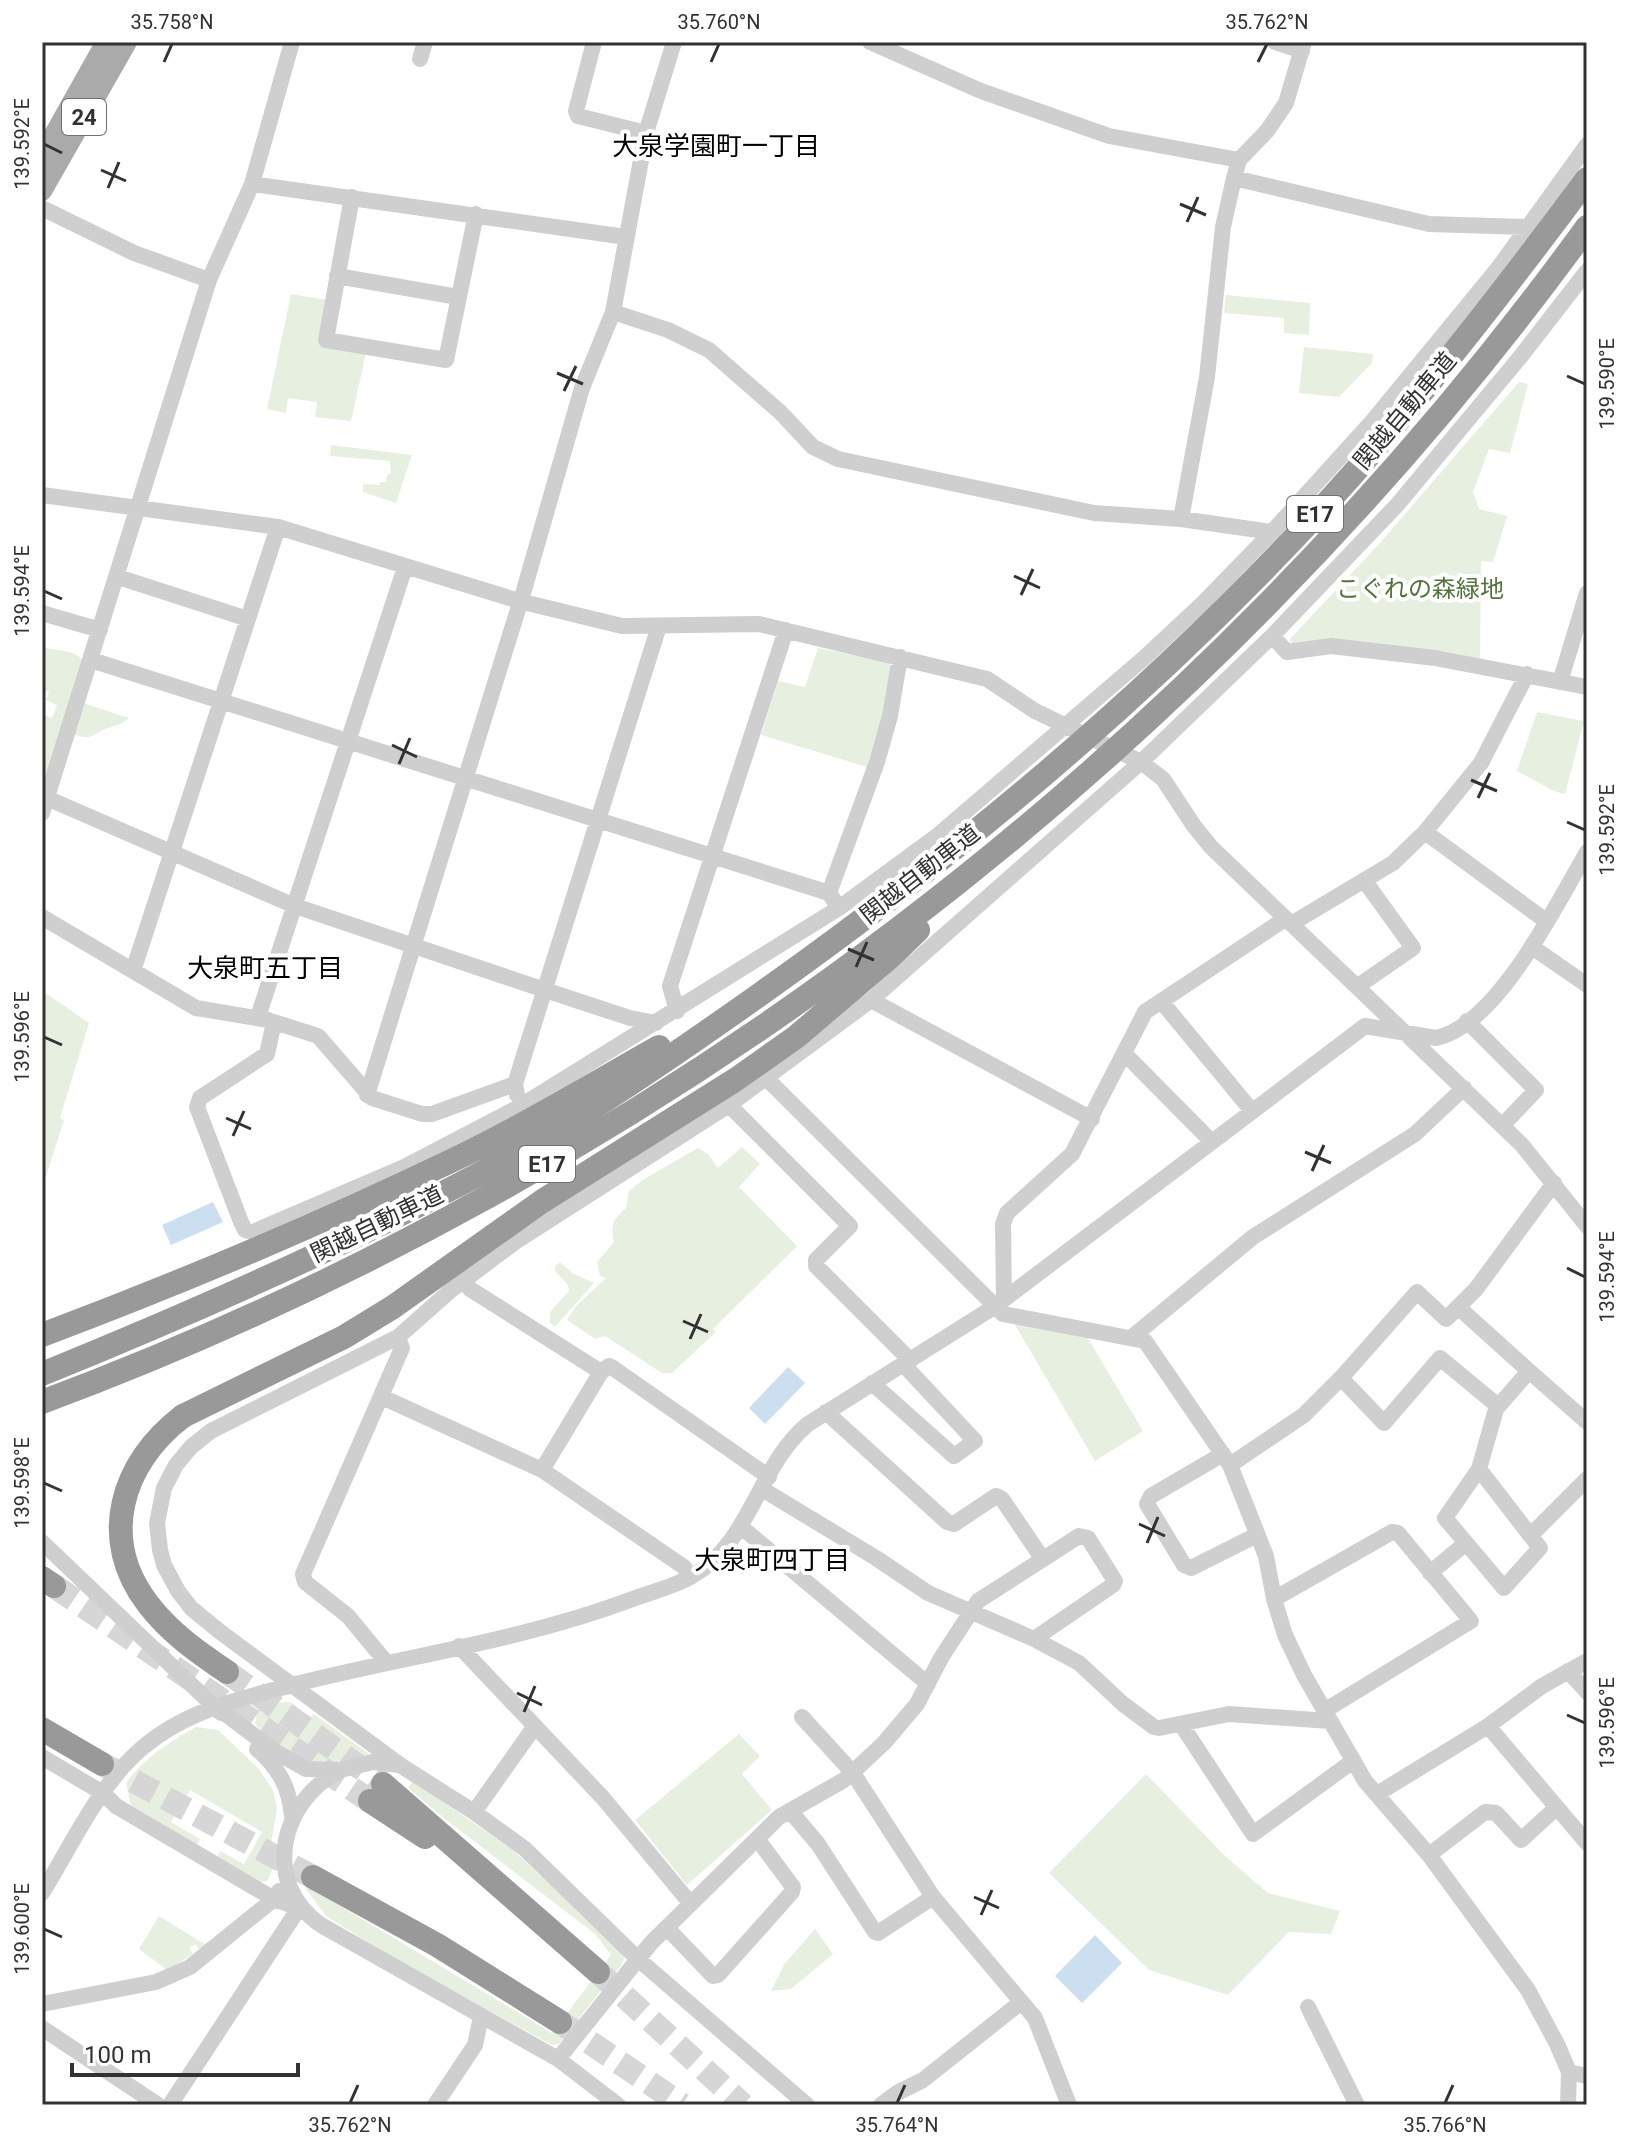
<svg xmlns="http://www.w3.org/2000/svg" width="1629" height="2147" font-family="Roboto,'Noto Sans JP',sans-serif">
	<rect width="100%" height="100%" fill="#fff"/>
	<path fill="#e7f0e0" d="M 291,294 L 328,300 L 322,339 L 366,353 L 351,421 L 315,417 L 317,402 L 288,398 L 286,413 L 267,409 Z
		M 1226,295 L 1310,303 L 1309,335 L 1284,333 L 1284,318 L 1224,313 Z
		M 1304,347 L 1373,354 L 1372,363 L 1339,397 L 1299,393 Z
		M 1519,382 L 1528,384 L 1510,453 L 1489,449 L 1473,492 L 1479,509 L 1507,516 L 1493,562 L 1481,561 L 1480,659 L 1292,643 L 1289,640 L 1379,544 Z
		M 331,445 L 412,455 L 396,503 L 363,492 L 363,484 L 380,485 L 380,482 L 386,482 L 387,475 L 391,473 L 390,461 L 330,456 Z
		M 42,647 C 57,651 77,649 85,663 L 42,787 L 42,715 L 52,718 L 57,705 L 46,700 L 49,692 L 42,689 Z
		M 818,648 L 888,662 L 893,669 L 884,712 L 867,767 L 761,735 L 778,681 L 805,687 Z
		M 83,703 L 129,718 C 121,726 114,725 105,729 C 89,736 92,741 73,734 Z
		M 1537,712 L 1584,721 L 1565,794 L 1554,791 L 1517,771 Z
		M 44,992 L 89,1023 L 60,1118 L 64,1120 L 42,1189 Z
		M 742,1147 L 760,1164 L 739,1187 L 797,1246 L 713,1329 L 716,1332 L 672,1373 L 662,1373 L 605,1336 L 595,1339 L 567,1320 L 576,1306 L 606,1278 L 600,1276 L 597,1262 L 614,1242 C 610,1224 613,1220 626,1208 L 629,1191 L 644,1179 L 698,1148 L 708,1154 L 718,1168 Z
		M 560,1262 L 572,1273 L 594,1283 L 555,1327 L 550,1323 L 550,1312 L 569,1291 L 568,1285 L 555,1271 L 555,1266 Z
		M 1014,1323 L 1086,1335 L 1143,1431 L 1095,1461 Z
		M 284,1702 L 290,1702 L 310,1717 L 314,1714 L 372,1756 L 320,1767 L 279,1748 L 255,1724 L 258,1707 Z
		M 196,1727 L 218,1730 L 258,1768 L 273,1790 L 277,1808 L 271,1844 L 273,1868 L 267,1881 L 260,1882 L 217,1857 L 220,1851 L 244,1864 L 262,1832 L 190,1790 L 171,1822 L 200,1839 L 197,1845 L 131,1805 L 126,1783 C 143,1759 171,1741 196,1727 Z
		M 739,1734 L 760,1756 L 742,1774 L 772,1810 L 687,1885 L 635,1820 Z
		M 1146,1774 L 1224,1855 L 1268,1893 L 1340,1911 L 1331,1934 L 1289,1932 L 1228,1995 L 1149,1970 L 1049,1873 Z
		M 413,1781 L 513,1850 L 621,1951 L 624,1958 L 622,1964 L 559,2044 L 552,2045 L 392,1957 L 326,1916 L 306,1889 L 307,1886 L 552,2033 L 611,1955 L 595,1934 L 445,1819 L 408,1788 Z
		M 159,1916 L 206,1945 L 199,1949 L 195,1944 L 189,1948 L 193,1954 L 167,1970 L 139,1949 Z
		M 815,1929 L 833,1954 L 791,1989 L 771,1991 L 785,1963 Z"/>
	<path fill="#ccdff0" d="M 213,1202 L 223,1222 L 171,1245 L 162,1225 Z
		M 788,1367 L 805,1383 L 765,1424 L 749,1408 Z
		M 1095,1935 L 1122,1963 L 1082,2003 L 1055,1976 Z"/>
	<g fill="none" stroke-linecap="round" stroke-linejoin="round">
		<path stroke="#d6d6d6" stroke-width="24" stroke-dasharray="24 12" stroke-linecap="butt" d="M 54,1586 L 370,1801
			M 227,1672 L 383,1784
			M 102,1764 L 313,1877
			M 598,1972 L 743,2105
			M 560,2022 L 682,2105"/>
		<path stroke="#cfcfcf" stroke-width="16" d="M 594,42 L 576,111 L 578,116 L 646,133
			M 870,42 L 981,91 L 1109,136 L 1239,160
			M 1275,42 L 1302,51
			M 420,59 L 425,42
			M 1234,178 L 1429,224 L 1526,227
			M 252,184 L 626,237
			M 352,197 L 326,340 L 446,360 L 476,214
			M 42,208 L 134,253 L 209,280
			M 337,276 L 458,297
			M 613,312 L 668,330 L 709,350 L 780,412 L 813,447 L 838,459 L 1094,513 L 1181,519 L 1272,532
			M 42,495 L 278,527 L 519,601 L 622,626 L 759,624 L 987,679 L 1035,711 L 1141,762 L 1163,779 L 1194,826 L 1211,847 L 1522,1145 L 1587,1226
			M 1181,519 L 1207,377 L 1223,227 L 1234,178 L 1239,160 L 1267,131 L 1286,103 L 1304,42
			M 118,577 L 248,619
			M 42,613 L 100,630
			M 1272,636 L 1287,652 L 1331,646 L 1435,658 L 1587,687
			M 91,660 L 829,893 L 839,908
			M 1560,682 L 1587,593
			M 42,796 L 295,906 L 545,990 L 630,1018 L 656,1023
			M 42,813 L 209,280 L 252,184 L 292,42
			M 1425,832 L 1546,921
			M 829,893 L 877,762 L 890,716 L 900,657
			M 42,917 L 196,1008 L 268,1020
			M 1291,924 L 1393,863 L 1425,832 L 1481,763 L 1527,674
			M 1532,947 L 1587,985
			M 133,971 L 278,527
			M 1358,986 L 1413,948 L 1364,880
			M 871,1000 L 1092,1119
			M 1161,1001 L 1252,1111
			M 677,1011 L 670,986 L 786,630
			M 258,1017 L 405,567
			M 1467,1021 L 1536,1090 L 1502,1126
			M 1124,1053 L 1212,1142
			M 767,1079 L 1003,1314 L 1145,1341 L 1230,1465 L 1266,1556 L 1274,1599 L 1285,1635 L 1304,1675 L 1365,1781 L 1429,1855 L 1528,1990 L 1557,2044 L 1569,2072 L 1568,2105
			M 515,1084 L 432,1114 L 422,1114 L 372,1098 L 318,1036 L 274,1022 L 267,1054 L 200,1098 L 197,1107 L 241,1222 L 245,1230 L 253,1232 L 404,1167 L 519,1107 L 839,908 L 937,836 L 1144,658 L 1203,603 L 1272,532 L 1370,424 L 1499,267 L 1587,145
			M 367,1095 L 524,590 L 582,388 L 613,312 L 646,133 L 674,42
			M 517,1095 L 515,1084 L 659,626
			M 729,1105 L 850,1226 L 816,1260 L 816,1266 L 910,1360
			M 464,1280 L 470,1289 L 601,1372 L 609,1366 L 613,1368 L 769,1477
			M 1004,1299 L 1003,1224 L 1007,1213 L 1072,1154 L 1145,1012 L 1285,919
			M 1458,1307 L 1529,1371 L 1496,1409 L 1479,1469 L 1445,1518 L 1504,1588 L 1540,1548 L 1479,1469
			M 1131,1338 L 1253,1237 L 1415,1134 L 1464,1088
			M 1529,1371 L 1587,1422
			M 1341,1378 L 1384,1423 L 1440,1358 L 1498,1406
			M 872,1383 L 954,1456 L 975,1441 L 903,1364
			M 382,1397 L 542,1470 L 684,1567 L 691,1577
			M 826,1412 L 947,1522 L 954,1524 L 996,1496 L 1002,1499 L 1042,1558
			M 1223,1454 L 1151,1496 L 1147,1504 L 1184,1565 L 1191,1568 L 1257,1535
			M 1230,1465 L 1304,1415 L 1341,1378 L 1417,1292 L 1446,1319 L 1476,1289 L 1554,1183
			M 542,1470 L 601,1372
			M 762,1489 L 876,1558 L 928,1593 L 1034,1639 L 1079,1663 L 1123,1704 L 1154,1727 L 1159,1728 L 1229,1714 L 1330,1721
			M 740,1526 L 928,1684
			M 1531,1535 L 1587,1479
			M 42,1542 L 221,1713
			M 1430,1573 L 1466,1543
			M 1274,1599 L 1392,1532 L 1398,1533 L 1471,1621 L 1324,1711
			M 459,1646 L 603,1798 L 691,1904
			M 386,1662 L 348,1616 L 305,1582 L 303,1574 L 402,1348 L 398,1337
			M 1568,1671 L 1587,1692
			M 215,1706 L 276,1752 L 306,1769 L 340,1770 L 373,1762 L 400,1765 L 474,1812 L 525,1849 L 638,1959 L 807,2105
			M 802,1717 L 853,1773 L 933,1897 L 1035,2018 L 1069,2105
			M 1181,1724 L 1253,1834 L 1353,1761
			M 1488,1726 L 1587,1843
			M 257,1749 C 279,1769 289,1786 292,1816
			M 42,1757 L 103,1793 L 116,1806 L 274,1899 L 299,1908 L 170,2105
			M 400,1765 L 219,1631 L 191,1608 L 178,1591 L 164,1565 L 160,1550 L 157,1523 L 164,1488 L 176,1465 L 191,1447 L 211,1431 L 398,1337 L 451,1290 L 515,1242 L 729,1105 L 871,1000 L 1141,762 L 1272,636 L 1397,505 L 1521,356 L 1587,271
			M 339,1771 C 280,1801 261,1884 321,1925 L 558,2059 L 618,2105
			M 1377,1794 L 1488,1726 L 1542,1686 L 1587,1661
			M 474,1812 L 535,1726
			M 791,1812 L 818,1844 L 875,1932 L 878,1933 L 933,1897
			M 1429,1855 L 1485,1812 L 1496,1813 L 1521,1840 L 1556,1808
			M 42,1893 C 72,1845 98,1786 141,1749 C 186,1710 240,1699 296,1684 C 407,1656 523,1640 630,1600 C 650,1592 674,1587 692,1576 C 751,1543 758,1465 808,1424 L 994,1307 L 1365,1026 L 1436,1038 C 1498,1025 1557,903 1587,852
			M 667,1928 L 713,1976 L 718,1975 L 792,1892 L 793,1887 L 758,1840
			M 42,2004 L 156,1982 L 190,1967 L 274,1899 L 279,1891
			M 1308,2007 L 1357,2105
			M 42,2028 L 158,2105
			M 558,2059 L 651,1943 L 779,1817 L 844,1780 L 884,1743 L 917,1704 L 941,1658 L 978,1601 L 1079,1536 L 1088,1538 L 1115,1581 L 1113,1585 L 1034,1639
			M 1569,2072 L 1587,2076
			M 435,2105 L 475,2045 L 481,2017
			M 881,2105 L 897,2093 L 923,2080 L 1020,2003"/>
		<path stroke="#aaa" stroke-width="20" d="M 42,156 L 106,42
			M 42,191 L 127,42"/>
		<path stroke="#999" stroke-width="24" d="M 183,1416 C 121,1463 98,1539 148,1604 C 170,1633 198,1652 227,1672
			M 42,1578 L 54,1586
			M 42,1729 L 102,1764
			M 383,1784 L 598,1972
			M 370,1801 L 425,1837
			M 313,1877 L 437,1945 L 560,2022"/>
		<path stroke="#999" stroke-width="24" d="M 42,1335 C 180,1283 318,1225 451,1161 C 522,1127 590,1086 659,1047
			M 42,1374 C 192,1313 342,1247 485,1171 C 582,1119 673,1056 762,993 C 975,842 1178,671 1352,475 C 1435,380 1512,280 1587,179
			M 42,1402 C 655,1174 1203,756 1587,227
			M 183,1416 L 344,1337 L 393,1307 L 541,1202 L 735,1080 L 796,1037 L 890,957 L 918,930"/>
	</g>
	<path fill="none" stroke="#323232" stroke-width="3" d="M 164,62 L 172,44M 711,62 L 719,44M 1258,62 L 1267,44M 44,144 L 62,153M 101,170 L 126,181M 108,188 L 119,162M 1180,204 L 1206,215M 1187,222 L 1198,197M 557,373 L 583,384M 1567,376 L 1585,384M 564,391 L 576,366M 1014,576 L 1040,588M 44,591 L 62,599M 1021,595 L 1033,569M 392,745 L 417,757M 399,764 L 410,738M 1471,780 L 1497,791M 1478,798 L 1490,773M 1567,822 L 1585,830M 848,949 L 874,960M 856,967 L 867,942M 44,1037 L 62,1045M 226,1118 L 251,1129M 233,1136 L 244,1111M 1305,1152 L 1331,1163M 1312,1171 L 1324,1145M 1567,1268 L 1585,1277M 683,1321 L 708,1332M 690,1339 L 701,1314M 44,1483 L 62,1491M 1139,1524 L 1165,1536M 1147,1543 L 1158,1517M 517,1693 L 542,1705M 524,1712 L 535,1686M 1567,1715 L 1585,1723M 974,1897 L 999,1908M 981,1915 L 992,1890M 44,1929 L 62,1937M 350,2103 L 358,2085M 897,2103 L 905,2085M 1445,2103 L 1453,2085"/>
	<g text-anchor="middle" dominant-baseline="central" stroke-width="8" stroke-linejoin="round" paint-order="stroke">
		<g fill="#fff" stroke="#707070" stroke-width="2">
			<rect x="62" y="99" width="44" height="36" rx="6"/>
			<rect x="1287" y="496" width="56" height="36" rx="6"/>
			<rect x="519" y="1146" width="56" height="36" rx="6"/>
		</g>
		<g font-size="22" font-weight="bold" fill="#323232">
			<text x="84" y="117">24</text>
			<text x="1315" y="514">E17</text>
			<text x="547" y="1164">E17</text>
		</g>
		<g font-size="24" fill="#323232" stroke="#fff">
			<text transform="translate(1405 411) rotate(-50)">関越自動車道</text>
			<text transform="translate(920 874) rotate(-38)">関越自動車道</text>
			<text transform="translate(377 1224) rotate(-26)">関越自動車道</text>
		</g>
		<g font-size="24" fill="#51733b" stroke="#fff">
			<text x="1420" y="589">こぐれの森緑地</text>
		</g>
		<g font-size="26" fill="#000" stroke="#fff">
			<text x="716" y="146">大泉学園町一丁目</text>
			<text x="265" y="968">大泉町五丁目</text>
			<text x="772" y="1560">大泉町四丁目</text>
		</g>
	</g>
	<rect width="1629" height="2147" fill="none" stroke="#ffffff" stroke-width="88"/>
	<path d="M72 2063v12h226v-12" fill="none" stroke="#323232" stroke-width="4"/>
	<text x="84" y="2063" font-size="24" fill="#323232" stroke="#ffffff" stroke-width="6" paint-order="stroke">100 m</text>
	<rect x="44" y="44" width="1541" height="2059" fill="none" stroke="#323232" stroke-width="3"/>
	<g font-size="20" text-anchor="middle" fill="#323232">
		<text x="172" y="29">35.758°N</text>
		<text x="719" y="29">35.760°N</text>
		<text x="1267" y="29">35.762°N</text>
		<text transform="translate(22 144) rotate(-90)" y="7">139.592°E</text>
		<text transform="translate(1607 384) rotate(-90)" y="7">139.590°E</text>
		<text transform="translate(22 591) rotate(-90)" y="7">139.594°E</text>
		<text transform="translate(1607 830) rotate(-90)" y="7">139.592°E</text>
		<text transform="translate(22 1037) rotate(-90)" y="7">139.596°E</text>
		<text transform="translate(1607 1277) rotate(-90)" y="7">139.594°E</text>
		<text transform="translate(22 1483) rotate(-90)" y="7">139.598°E</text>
		<text transform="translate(1607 1723) rotate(-90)" y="7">139.596°E</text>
		<text transform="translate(22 1929) rotate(-90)" y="7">139.600°E</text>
		<text x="350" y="2132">35.762°N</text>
		<text x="897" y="2132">35.764°N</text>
		<text x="1445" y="2132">35.766°N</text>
	</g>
</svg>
